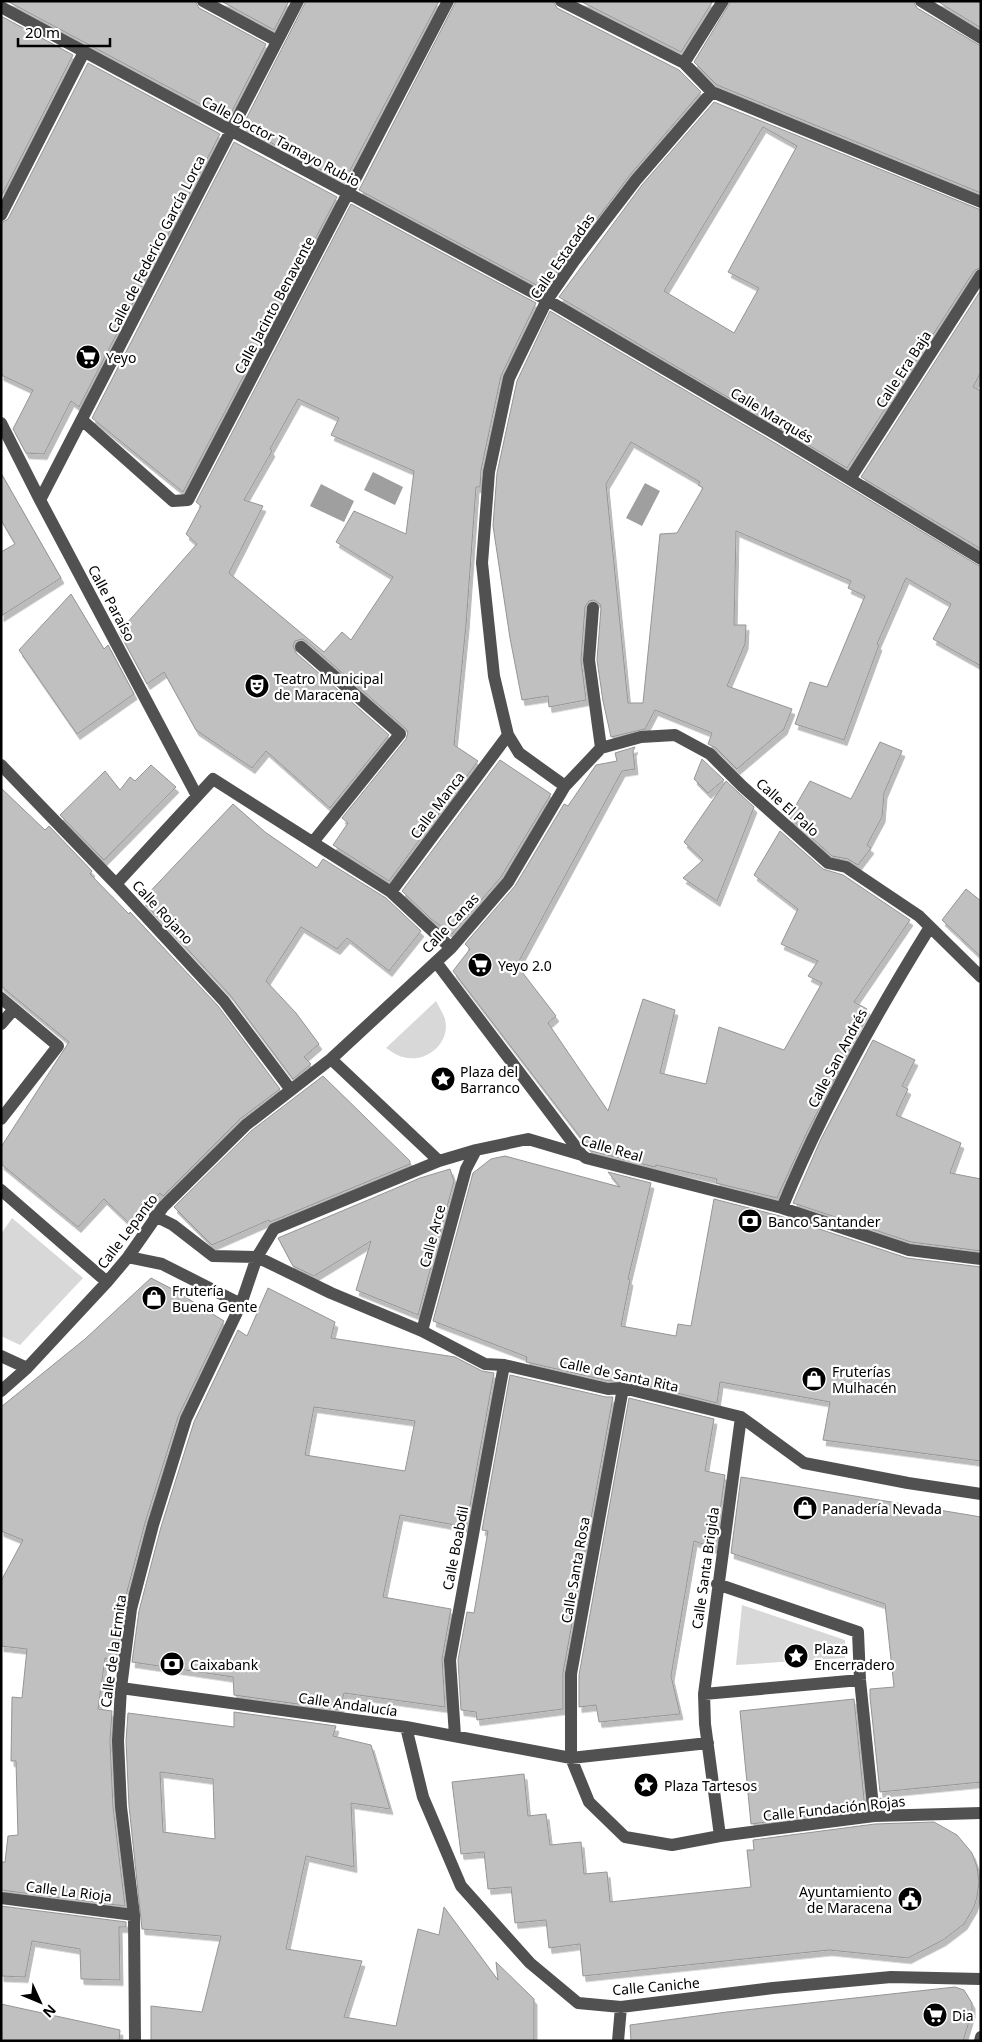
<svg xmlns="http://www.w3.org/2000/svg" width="982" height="2042" font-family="'Noto Sans',sans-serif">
	<defs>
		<filter id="shadow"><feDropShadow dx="3" dy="5.5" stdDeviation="0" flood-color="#0004"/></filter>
	</defs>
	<rect width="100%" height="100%" fill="#fff"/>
	<path fill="#d8d8d8" d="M 436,1001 C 439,1007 443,1013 445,1019 C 451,1043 426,1064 403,1057 C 397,1056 391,1051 386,1048 Z
		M 12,1218 L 83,1278 L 20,1345 L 1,1336 L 1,1234 Z
		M 742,1605 L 845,1640 L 845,1658 L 736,1665 Z"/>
	<path fill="#9f9f9f" d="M 373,472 L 403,487 L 395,505 L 364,490 Z
		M 645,483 L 660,491 L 642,526 L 626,518 Z
		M 321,484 L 354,501 L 344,522 L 310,506 Z"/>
	<path fill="#c0c0c0" stroke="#959595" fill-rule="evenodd" filter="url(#shadow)" d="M 7,1 L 195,1 L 199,8 L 266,44 L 228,119 Z
		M 221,1 L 289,1 L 274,30 Z
		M 306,1 L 439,1 L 344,182 L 242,127 Z
		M 456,1 L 553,1 L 557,8 L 679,70 L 701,92 L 630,175 L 544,289 L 359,190 Z
		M 580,1 L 713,1 L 681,52 Z
		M 731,1 L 913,1 L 917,8 L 981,46 L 981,193 L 717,85 L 694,62 Z
		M 937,1 L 981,1 L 981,28 Z
		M 1,16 L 73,55 L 1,197 Z
		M 88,63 L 220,134 L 79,407 L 71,401 L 44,454 L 26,453 L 13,429 L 33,390 L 1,375 L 1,223 L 8,219 Z
		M 714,102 L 981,210 L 981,267 L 974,271 L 847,468 L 559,297 L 642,185 ZM 763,127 L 797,146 L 728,272 L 759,288 L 734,333 L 664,291 Z
		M 234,142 L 337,197 L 183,492 L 92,418 Z
		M 351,204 L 536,303 L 501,376 L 481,470 L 480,487 L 476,487 L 466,625 L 454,745 L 478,761 L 389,881 L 333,845 L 348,823 L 342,818 L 406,739 L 408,732 L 405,728 L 306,641 L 302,639 L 295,641 L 293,646 L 296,653 L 389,735 L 330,808 L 266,751 L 252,768 L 196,730 L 164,672 L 147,684 L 119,632 L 197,544 L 186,534 L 201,506 L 196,502 ZM 298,399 L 339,418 L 331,435 L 414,471 L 406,534 L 354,511 L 336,542 L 393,577 L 351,640 L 342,632 L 324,652 L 229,573 L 263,506 L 244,500 L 272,451 L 270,449 Z
		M 981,290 L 981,372 L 973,387 L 981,391 L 981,549 L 861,477 Z
		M 550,311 L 775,443 L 981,567 L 981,666 L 933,639 L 951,604 L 906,578 L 877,644 L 879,645 L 844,740 L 795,724 L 810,682 L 827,687 L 865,596 L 848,588 L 851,581 L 736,531 L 734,625 L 746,625 L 745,644 L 727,686 L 792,709 L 784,729 L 737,769 L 716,748 L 708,744 L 712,733 L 655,710 L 645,729 L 611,737 L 603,701 L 597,660 L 601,608 L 600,604 L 594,600 L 589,601 L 585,607 L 581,660 L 586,700 L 549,707 L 548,696 L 522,700 L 510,638 L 493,526 L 497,473 L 517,381 ZM 631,442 L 700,482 L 698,485 L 703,488 L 677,533 L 660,534 L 643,703 L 628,703 L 606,484 Z
		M 1,473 L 61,578 L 1,616 L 1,552 L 15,544 L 1,520 Z
		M 71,594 L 104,649 L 108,645 L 134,694 L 77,734 L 19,650 Z
		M 880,742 L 902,751 L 884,793 L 882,817 L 867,845 L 871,848 L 858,865 L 848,859 L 832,856 L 789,817 L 810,781 L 851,799 Z
		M 635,747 L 633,751 L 635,769 L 622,771 L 519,961 L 522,965 L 519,968 L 556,1016 L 548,1023 L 608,1111 L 643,999 L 675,1010 L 660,1073 L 706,1084 L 719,1027 L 784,1050 L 822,983 L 808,976 L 818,961 L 781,944 L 798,909 L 754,875 L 780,831 L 823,869 L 843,875 L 910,920 L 854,1002 L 867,1009 L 854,1032 L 858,1034 L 807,1132 L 777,1198 L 716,1183 L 717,1179 L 656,1165 L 655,1167 L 591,1151 L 453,971 L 470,949 L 465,944 L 515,886 L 564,804 L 568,806 L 596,765 L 617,761 L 615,753 Z
		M 702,759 L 724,780 L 708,793 L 694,779 Z
		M 500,760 L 551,794 L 501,877 L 452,934 L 431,919 L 402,891 Z
		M 151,765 L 176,787 L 104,860 L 60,815 L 105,771 L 120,790 L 130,777 L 135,781 Z
		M 726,781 L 754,807 L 717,901 L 683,878 L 703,860 L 684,842 Z
		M 1,788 L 45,830 L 49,826 L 92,871 L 90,874 L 129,914 L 130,912 L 218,1006 L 280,1089 L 240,1119 L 163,1196 L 160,1193 L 130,1224 L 104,1199 L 78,1227 L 1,1164 L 1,1147 L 69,1042 L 1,986 Z
		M 233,804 L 265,832 L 317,868 L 323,859 L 386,898 L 421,931 L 389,971 L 347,938 L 337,949 L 301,927 L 266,981 L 296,1013 L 319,1044 L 304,1057 L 311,1064 L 293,1079 L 230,995 L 142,900 Z
		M 966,889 L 981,901 L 981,957 L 942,920 Z
		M 873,1040 L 915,1060 L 902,1086 L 908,1089 L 896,1115 L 961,1143 L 950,1173 L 981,1179 L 981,1251 L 911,1242 L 793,1203 L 821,1139 Z
		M 323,1076 L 410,1161 L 410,1164 L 270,1222 L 269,1220 L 212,1245 L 174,1207 L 251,1131 Z
		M 505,1156 L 620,1187 L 608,1172 L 651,1183 L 628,1279 L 630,1280 L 621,1326 L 676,1336 L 678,1324 L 691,1326 L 714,1199 L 780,1216 L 907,1258 L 981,1267 L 981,1461 L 823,1440 L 830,1402 L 720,1382 L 717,1403 L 625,1380 L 609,1381 L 526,1362 L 527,1357 L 433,1321 L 473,1173 L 491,1159 Z
		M 450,1169 L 454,1181 L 418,1315 L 356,1290 L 371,1241 L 314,1276 L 293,1266 L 278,1238 L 420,1178 Z
		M 151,1278 L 174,1290 L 224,1321 L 178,1417 L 145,1523 L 123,1607 L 116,1660 L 105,1658 L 98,1709 L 112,1711 L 110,1741 L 113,1807 L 125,1906 L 1,1890 L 1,1862 L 5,1862 L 8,1836 L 18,1835 L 16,1761 L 11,1761 L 12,1697 L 22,1698 L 27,1649 L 1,1646 L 1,1581 L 23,1540 L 1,1531 L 1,1407 L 85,1339 Z
		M 268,1288 L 335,1322 L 331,1338 L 455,1357 L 482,1371 L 494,1373 L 466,1527 L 400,1515 L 383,1597 L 451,1609 L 442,1659 L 445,1707 L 344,1693 L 340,1710 L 234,1695 L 233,1677 L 132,1662 L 139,1611 L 161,1527 L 194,1422 L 238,1330 L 247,1336 ZM 314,1407 L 415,1421 L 405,1471 L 305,1455 Z
		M 510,1375 L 606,1397 L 613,1397 L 563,1673 L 563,1709 L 477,1720 L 476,1712 L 461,1710 L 458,1660 L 467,1612 L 474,1613 L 488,1531 L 482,1530 Z
		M 629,1398 L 714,1419 L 705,1471 L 725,1475 L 715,1548 L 694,1541 L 671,1676 L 680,1714 L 599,1722 L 596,1705 L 579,1707 L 579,1675 Z
		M 741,1477 L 981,1517 L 981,1782 L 880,1792 L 870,1697 L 870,1689 L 894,1687 L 885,1604 L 731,1553 Z
		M 854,1699 L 865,1809 L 751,1824 L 740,1711 Z
		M 234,1712 L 336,1726 L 333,1736 L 371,1745 L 390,1809 L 351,1803 L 354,1867 L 306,1856 L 286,1949 L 362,1961 L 344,2017 L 396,2026 L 418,1929 L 439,1935 L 444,1907 L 498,1980 L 496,1962 L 534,1999 L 534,2041 L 151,2041 L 151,2006 L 202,2012 L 221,1936 L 142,1929 L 129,1806 L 126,1741 L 128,1713 L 234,1727 ZM 160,1772 L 213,1779 L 215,1839 L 163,1832 Z
		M 524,1774 L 528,1816 L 546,1814 L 550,1845 L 581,1842 L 584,1874 L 607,1872 L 610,1902 L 751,1887 L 747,1850 L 754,1850 L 753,1840 L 875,1824 L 934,1822 L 957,1835 L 972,1853 L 977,1867 L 979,1882 L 977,1897 L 974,1907 L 964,1924 L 943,1940 L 908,1958 L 829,1950 L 583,1976 L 580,1944 L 549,1948 L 546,1920 L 515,1923 L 511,1887 L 488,1889 L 484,1852 L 461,1854 L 452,1782 Z
		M 880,1798 L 900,1807 L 881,1808 Z
		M 1,1906 L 126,1922 L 126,1927 L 119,1927 L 120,1980 L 81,1979 L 80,1949 L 32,1941 L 25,1977 L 1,1976 Z
		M 955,1987 L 964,1990 L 972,2003 L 972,2012 L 963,2041 L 631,2041 L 630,2025 L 727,2012 Z
		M 1,2004 L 120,2030 L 119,2041 L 1,2041 Z"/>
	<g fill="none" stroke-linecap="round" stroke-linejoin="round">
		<path stroke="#515151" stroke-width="12" d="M 203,1 L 277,41
			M 561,1 L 684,63 L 712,92
			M 921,1 L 981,38
			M 1,7 L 547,300 L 779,436 L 981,559
			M 684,63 L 723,1
			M 1,215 L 84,52
			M 82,420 L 173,501 L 188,500 L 448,1
			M 1,423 L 40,500 L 197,796
			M 850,479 L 981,275
			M 40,500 L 298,1
			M 593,608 L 589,660 L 601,748
			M 301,647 L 400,734 L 313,842
			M 1,765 L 116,884 L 224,1001 L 291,1090
			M 565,786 L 519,753 L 508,735 L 494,676 L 482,563 L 489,472 L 509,378 L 547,300 L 574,261 L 636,180 L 712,92 L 981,202
			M 116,884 L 213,779 L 391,892 L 451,948
			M 391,892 L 508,735
			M 436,962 L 582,1155
			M 1,998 L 58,1046 L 1,1119
			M 1,1024 L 14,1009
			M 331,1059 L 439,1161
			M 1,1190 L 107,1282
			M 782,1208 C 822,1110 874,1017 930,927
			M 155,1216 L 173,1225 L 213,1256 L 257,1257 L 331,1293 L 422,1331 L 485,1364 L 504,1365 L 608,1389 L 623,1388 L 741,1417 L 804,1463 L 908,1483 L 981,1494
			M 128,1257 L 162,1264 L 241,1304
			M 422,1331 L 466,1169 L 476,1150
			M 1,1356 L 27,1368
			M 623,1388 L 571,1674 L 571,1758 L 589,1802 L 625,1837 L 672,1845 L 720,1836 L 874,1816 L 981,1813
			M 1,1391 L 27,1368 L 107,1282 L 128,1257 L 163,1207 L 246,1125 L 331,1059 L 451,948 L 508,882 L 565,786 L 601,748 L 641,737 L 675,735 L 710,754 L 742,786 L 828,863 L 846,867 L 919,916 L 981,977
			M 717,1584 L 858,1632 L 860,1680 L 874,1816
			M 121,1688 L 406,1727 L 571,1758 L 708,1743
			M 704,1694 L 860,1680
			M 406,1727 L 423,1797 L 461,1886 L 530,1963 L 578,2003 L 621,2007 L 773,1988 L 891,1977 L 981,1979
			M 455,1736 L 450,1660 L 504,1365
			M 720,1836 L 705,1724 L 704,1694 L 741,1417
			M 1,1898 L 134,1915
			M 135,2041 L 134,1915 L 121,1807 L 118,1741 L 121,1688 L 131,1609 L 153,1525 L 186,1419 L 241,1304 L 257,1257 L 274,1229 L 439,1161 L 476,1150 L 528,1139 L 582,1155 L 586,1158 L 782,1208 L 909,1250 L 981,1259
			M 618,2041 L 621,2007
			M 980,2041 L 981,2037"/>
	</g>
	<defs>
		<symbol id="supermarket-disc" viewBox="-11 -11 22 22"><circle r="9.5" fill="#000" stroke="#fff"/><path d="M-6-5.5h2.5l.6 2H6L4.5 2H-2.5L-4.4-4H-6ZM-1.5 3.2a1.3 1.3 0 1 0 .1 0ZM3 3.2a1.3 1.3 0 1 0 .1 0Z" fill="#fff"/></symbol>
		<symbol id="theatre-disc" viewBox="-11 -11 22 22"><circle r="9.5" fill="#000" stroke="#fff"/><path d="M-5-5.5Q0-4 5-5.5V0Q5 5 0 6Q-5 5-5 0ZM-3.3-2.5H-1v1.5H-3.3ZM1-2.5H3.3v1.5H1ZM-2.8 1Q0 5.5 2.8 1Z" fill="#fff"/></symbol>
		<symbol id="sight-disc" viewBox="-11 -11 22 22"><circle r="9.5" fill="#000" stroke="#fff"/><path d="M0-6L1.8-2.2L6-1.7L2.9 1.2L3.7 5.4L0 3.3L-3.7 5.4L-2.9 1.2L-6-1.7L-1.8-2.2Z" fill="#fff"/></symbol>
		<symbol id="bank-disc" viewBox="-11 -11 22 22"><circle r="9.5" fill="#000" stroke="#fff"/><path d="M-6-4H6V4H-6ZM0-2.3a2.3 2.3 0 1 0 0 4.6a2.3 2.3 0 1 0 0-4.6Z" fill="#fff"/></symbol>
		<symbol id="shop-disc" viewBox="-11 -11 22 22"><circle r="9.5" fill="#000" stroke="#fff"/><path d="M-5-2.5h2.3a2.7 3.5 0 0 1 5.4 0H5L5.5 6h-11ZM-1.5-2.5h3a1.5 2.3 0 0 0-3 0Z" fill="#fff"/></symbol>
		<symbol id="civic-disc" viewBox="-11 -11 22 22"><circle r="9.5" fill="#000" stroke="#fff"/><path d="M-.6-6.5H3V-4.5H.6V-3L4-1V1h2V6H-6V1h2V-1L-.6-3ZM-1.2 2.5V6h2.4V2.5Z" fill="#fff"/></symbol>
	</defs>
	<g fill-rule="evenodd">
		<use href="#supermarket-disc" x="74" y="343" width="28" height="28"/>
		<use href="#theatre-disc" x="243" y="672" width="28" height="28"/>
		<use href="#supermarket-disc" x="466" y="951" width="28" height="28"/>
		<use href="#sight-disc" x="429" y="1065" width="28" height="28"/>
		<use href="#bank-disc" x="736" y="1207" width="28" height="28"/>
		<use href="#shop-disc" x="140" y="1284" width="28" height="28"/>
		<use href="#shop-disc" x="800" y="1365" width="28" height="28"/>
		<use href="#shop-disc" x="791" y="1494" width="28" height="28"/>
		<use href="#sight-disc" x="782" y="1642" width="28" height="28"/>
		<use href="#bank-disc" x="158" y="1650" width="28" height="28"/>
		<use href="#sight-disc" x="632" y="1771" width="28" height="28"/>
		<use href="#civic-disc" x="896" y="1885" width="28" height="28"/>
		<use href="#supermarket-disc" x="921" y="2001" width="28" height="28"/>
	</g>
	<g text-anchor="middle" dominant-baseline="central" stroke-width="4.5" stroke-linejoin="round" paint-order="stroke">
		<g font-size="14" fill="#000" stroke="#fff">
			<text transform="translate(281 141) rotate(28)">Calle Doctor Tamayo Rubio</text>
			<text transform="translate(156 244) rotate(-63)">Calle de Federico García Lorca</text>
			<text transform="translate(562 256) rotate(-55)">Calle Estacadas</text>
			<text transform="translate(274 305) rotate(-62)">Calle Jacinto Benavente</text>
			<text transform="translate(903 369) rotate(-57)">Calle Era Baja</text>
			<text transform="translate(772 415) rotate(31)">Calle Marqués</text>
			<text transform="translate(112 603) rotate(62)">Calle Paraíso</text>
			<text transform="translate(437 805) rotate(-53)">Calle Manca</text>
			<text transform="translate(788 807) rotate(42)">Calle El Palo</text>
			<text transform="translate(163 912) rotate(47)">Calle Rojano</text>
			<text transform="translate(450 923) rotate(-47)">Calle Canas</text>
			<text transform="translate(837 1058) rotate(-62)">Calle San Andrés</text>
			<text transform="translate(612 1148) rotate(16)">Calle Real</text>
			<text transform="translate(127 1231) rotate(-53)">Calle Lepanto</text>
			<text transform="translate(432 1236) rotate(-75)">Calle Arce</text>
			<text transform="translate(619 1374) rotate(12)">Calle de Santa Rita</text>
			<text transform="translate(455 1548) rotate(-79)">Calle Boabdil</text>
			<text transform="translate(705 1568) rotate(-82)">Calle Santa Brigida</text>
			<text transform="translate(575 1570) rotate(-80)">Calle Santa Rosa</text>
			<text transform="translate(113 1651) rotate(-82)">Calle de la Ermita</text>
			<text transform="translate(348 1704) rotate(8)">Calle Andalucía</text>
			<text transform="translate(834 1808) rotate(-6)">Calle Fundación Rojas</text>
			<text transform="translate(69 1891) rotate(7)">Calle La Rioja</text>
			<text transform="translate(656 1986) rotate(-5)">Calle Caniche</text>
		</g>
		<g font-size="14" fill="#000" stroke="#fff" text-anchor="start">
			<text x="106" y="357">Yeyo</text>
			<text x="274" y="678">Teatro Municipal<tspan x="274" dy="16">de Maracena</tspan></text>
			<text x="498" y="965">Yeyo 2.0</text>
			<text x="460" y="1071">Plaza del<tspan x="460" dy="16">Barranco</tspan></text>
			<text x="768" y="1221">Banco Santander</text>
			<text x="172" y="1290">Frutería<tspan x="172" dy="16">Buena Gente</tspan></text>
			<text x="832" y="1371">Fruterías<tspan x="832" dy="16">Mulhacén</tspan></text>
			<text x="822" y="1508">Panadería Nevada</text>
			<text x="814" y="1648">Plaza<tspan x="814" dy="16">Encerradero</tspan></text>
			<text x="190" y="1664">Caixabank</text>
			<text x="664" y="1785">Plaza Tartesos</text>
			<text x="892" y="1891" text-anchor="end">Ayuntamiento<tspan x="892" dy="16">de Maracena</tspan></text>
			<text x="952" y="2015">Dia</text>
		</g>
	</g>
	<rect width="982" height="2042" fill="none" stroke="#000000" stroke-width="5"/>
	<g transform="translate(40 2002) rotate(134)" stroke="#ffffff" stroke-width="4" paint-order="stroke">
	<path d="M0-4L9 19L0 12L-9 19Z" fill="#000000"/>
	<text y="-8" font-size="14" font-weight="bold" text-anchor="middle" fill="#000000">N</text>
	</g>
	<path d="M18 38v8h92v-8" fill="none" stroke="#000000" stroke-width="2.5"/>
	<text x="25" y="38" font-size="15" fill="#000000" stroke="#ffffff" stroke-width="4" paint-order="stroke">20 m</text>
</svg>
